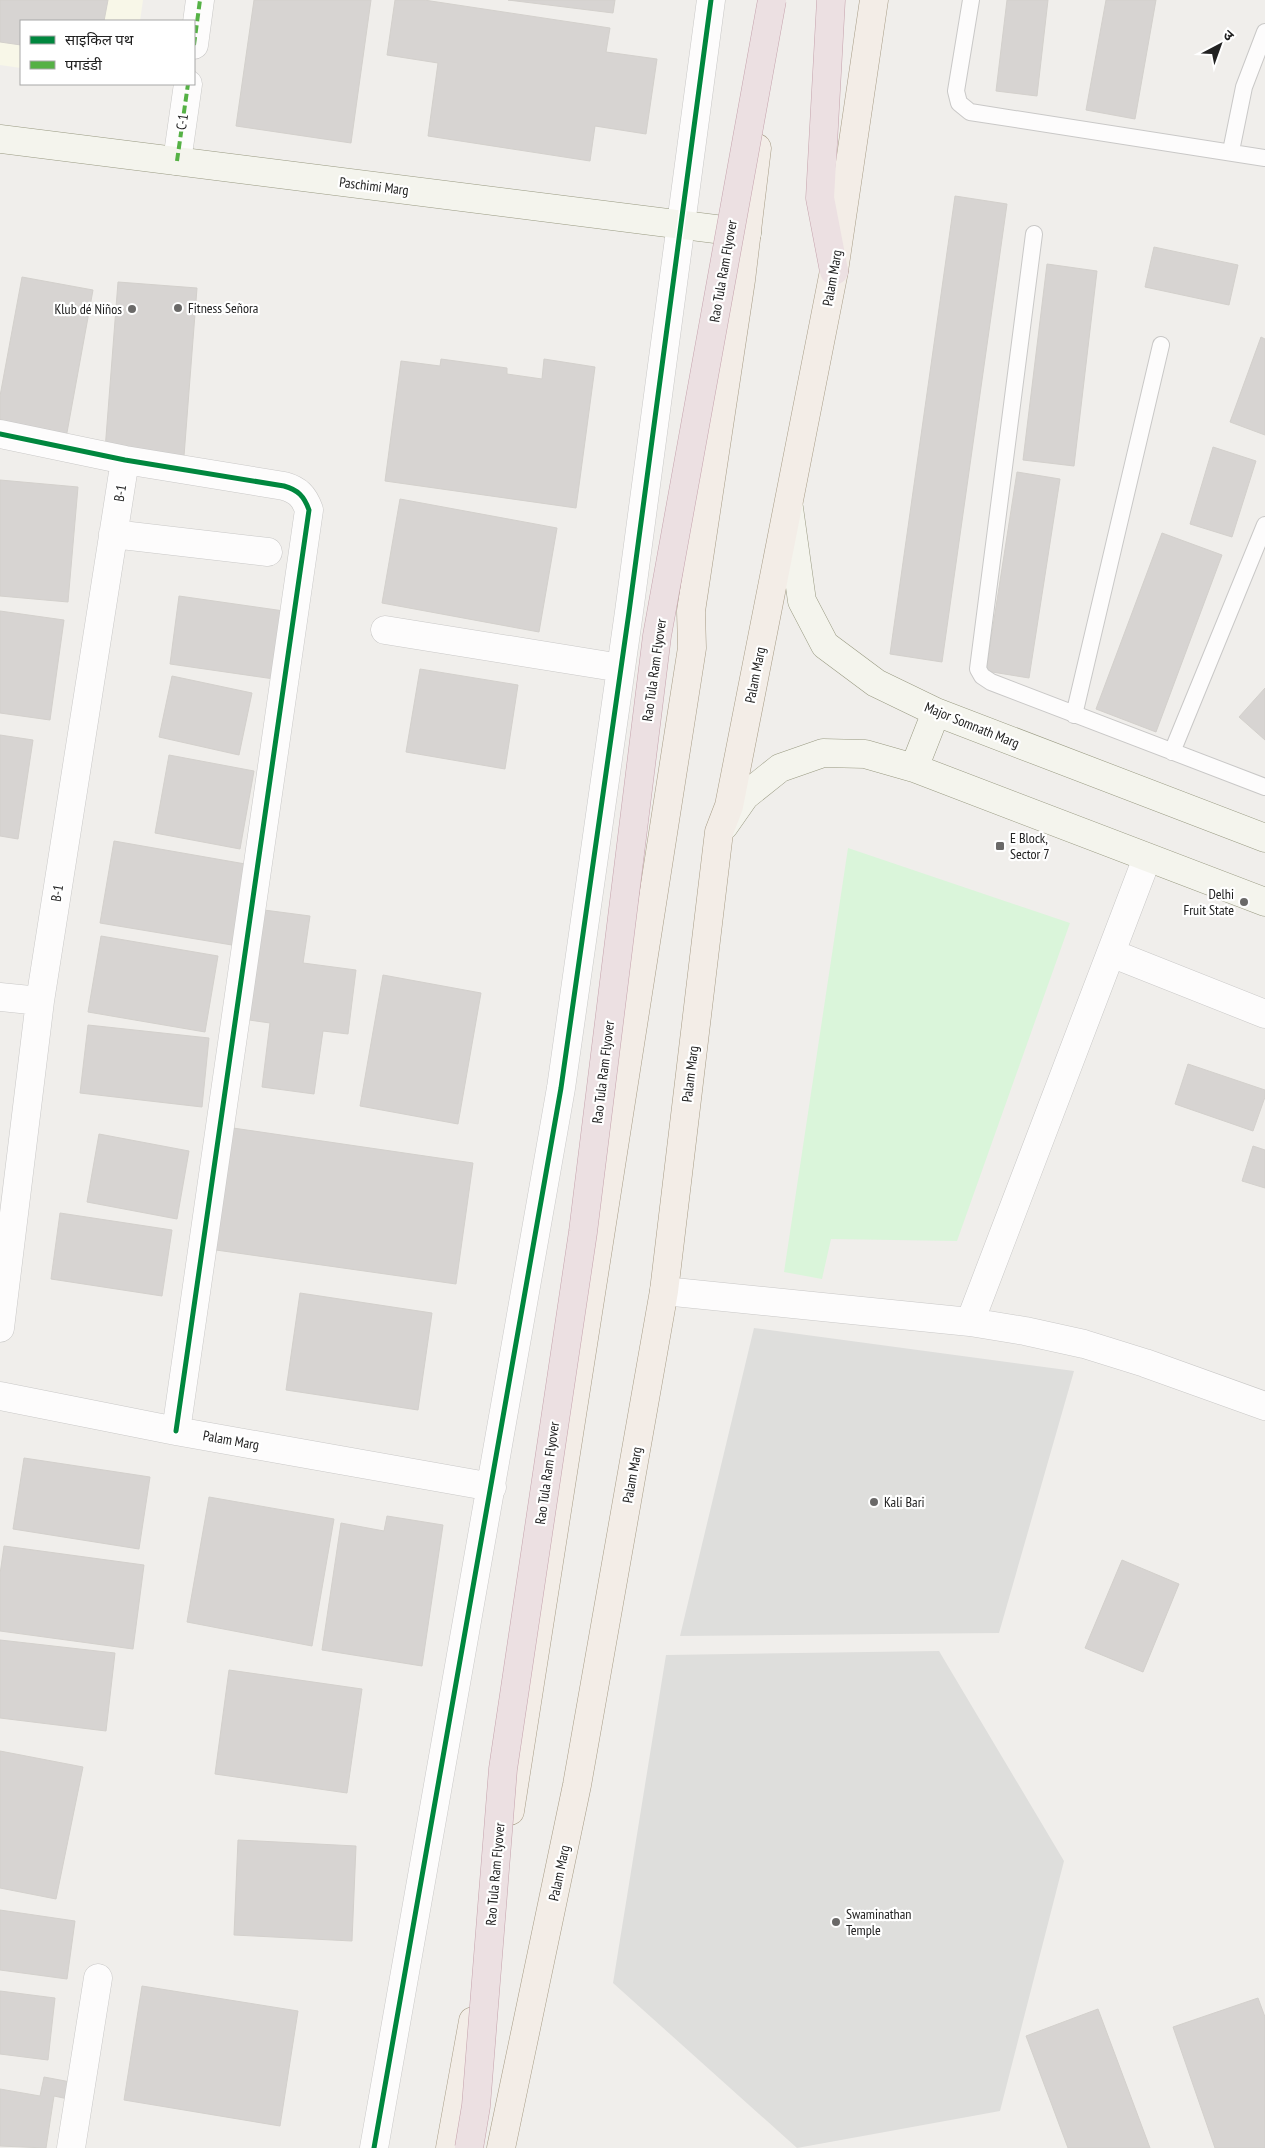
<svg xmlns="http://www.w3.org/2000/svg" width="1265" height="2148" font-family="'PT Sans Narrow','Noto Sans Devanagari',sans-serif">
	<rect width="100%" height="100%" fill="#f0eeeb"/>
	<path fill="#f8f7e8" d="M 0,0 L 143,0 L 140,21 L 21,21 L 21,68 L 0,65 Z"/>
	<path fill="#dededc" d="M 754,1328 L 1074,1371 L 999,1633 L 680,1636 Z
		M 939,1651 L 1064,1861 L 1000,2111 L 797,2148 L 613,1983 L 666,1655 Z"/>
	<path fill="#daf5da" d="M 848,848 L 1070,923 L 957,1241 L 831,1239 L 822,1279 L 784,1272 Z"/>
	<path fill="#d7d4d2" stroke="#d3d0cc" d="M 0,0 L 108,0 L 104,21 L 21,21 L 21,45 L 0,42 Z
		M 254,0 L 371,0 L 351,143 L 236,126 Z
		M 395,0 L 424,0 L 610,28 L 606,52 L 657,59 L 646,134 L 595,126 L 590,161 L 428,136 L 438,63 L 387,55 Z
		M 508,0 L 615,0 L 613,13 Z
		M 1007,0 L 1048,0 L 1037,96 L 996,91 Z
		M 1106,0 L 1156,0 L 1135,119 L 1086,110 Z
		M 955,196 L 1007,204 L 942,662 L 890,654 Z
		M 1154,247 L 1238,265 L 1229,305 L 1145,287 Z
		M 1047,264 L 1097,271 L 1074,466 L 1023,460 Z
		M 22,277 L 93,290 L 66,438 L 0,426 L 0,396 Z
		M 118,282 L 197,288 L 184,456 L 105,450 Z
		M 1261,337 L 1265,339 L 1265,435 L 1230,422 Z
		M 441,359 L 507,368 L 507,374 L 542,379 L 544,359 L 595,367 L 576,508 L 385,481 L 401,361 L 440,366 Z
		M 1213,447 L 1256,461 L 1232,537 L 1190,524 Z
		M 1017,472 L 1060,479 L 1029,678 L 986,671 Z
		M 0,480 L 78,487 L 68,602 L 0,596 Z
		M 400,499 L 557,528 L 539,632 L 382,603 Z
		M 1162,533 L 1222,555 L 1156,732 L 1096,709 Z
		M 179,596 L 284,611 L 274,679 L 170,664 Z
		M 0,611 L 64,620 L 50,720 L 0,713 Z
		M 420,669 L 518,685 L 505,769 L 406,752 Z
		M 172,676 L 252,693 L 239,755 L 159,737 Z
		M 1265,688 L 1265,740 L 1239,717 Z
		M 0,735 L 33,740 L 18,839 L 0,836 Z
		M 169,755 L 254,771 L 240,849 L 155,833 Z
		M 114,841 L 251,865 L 238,946 L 100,923 Z
		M 264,910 L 310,916 L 303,963 L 356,970 L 348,1034 L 323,1031 L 314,1094 L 262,1087 L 270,1023 L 249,1020 Z
		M 101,936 L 218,956 L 205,1032 L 88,1012 Z
		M 383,975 L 481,993 L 458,1124 L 360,1106 Z
		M 88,1025 L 209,1038 L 202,1107 L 80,1093 Z
		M 1188,1064 L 1265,1090 L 1265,1097 L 1253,1131 L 1175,1104 Z
		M 233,1128 L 473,1163 L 456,1284 L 216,1250 Z
		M 99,1134 L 189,1151 L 177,1219 L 87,1202 Z
		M 1253,1146 L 1265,1150 L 1265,1188 L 1242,1181 Z
		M 60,1213 L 172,1230 L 162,1296 L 51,1279 Z
		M 300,1293 L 432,1313 L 418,1410 L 286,1390 Z
		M 24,1458 L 150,1477 L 139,1549 L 13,1529 Z
		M 209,1497 L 334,1519 L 312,1646 L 187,1622 Z
		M 387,1516 L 443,1525 L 422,1666 L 322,1650 L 341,1523 L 384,1531 Z
		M 4,1546 L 144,1565 L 133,1649 L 0,1631 L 0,1574 Z
		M 1122,1560 L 1179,1584 L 1143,1672 L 1085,1648 Z
		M 0,1640 L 115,1653 L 106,1731 L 0,1718 Z
		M 229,1670 L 362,1689 L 347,1793 L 215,1774 Z
		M 0,1751 L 83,1767 L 56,1899 L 0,1888 Z
		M 238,1840 L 356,1846 L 352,1941 L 234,1935 Z
		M 0,1910 L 75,1921 L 67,1979 L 0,1970 Z
		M 142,1986 L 298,2011 L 280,2126 L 124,2100 Z
		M 0,1991 L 55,1998 L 48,2060 L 0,2054 Z
		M 1258,1998 L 1265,2017 L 1265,2148 L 1215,2148 L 1173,2027 Z
		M 1098,2009 L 1150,2148 L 1068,2148 L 1026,2036 Z
		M 44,2077 L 76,2083 L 73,2100 L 54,2096 L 46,2148 L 0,2146 L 0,2089 L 40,2096 Z"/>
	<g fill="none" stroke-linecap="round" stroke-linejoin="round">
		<defs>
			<path id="lane" d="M 971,0 L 956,91 L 959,103 L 970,112 L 1265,158
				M 1231,151 L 1244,87 L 1265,32
				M 1034,234 L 978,669 L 982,676 L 991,682 L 1265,787
				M 1074,715 L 1161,345
				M 1172,752 L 1265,525"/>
			<path id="street" d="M 194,45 L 200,0
				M 177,161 L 188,84
				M 0,434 L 125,460 L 284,486 C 298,490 304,496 309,510 L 176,1431
				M 113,534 L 268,552
				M 385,630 L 621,668
				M 1111,953 L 1265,1014
				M 0,997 L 40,1001
				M 664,1291 L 970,1322 L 1025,1331 L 1084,1344 L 1145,1363 L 1265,1406
				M 970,1322 L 1147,858
				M 0,1328 L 40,1001 L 125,460
				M 0,1396 L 176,1431 L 492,1487
				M 71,2148 L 98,1978
				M 374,2148 L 561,1088 L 629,612 L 711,0"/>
			<path id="secondary" d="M 0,139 L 747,233
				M 789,508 L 802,601 L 825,645 L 876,683 L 936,712 L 1265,838
				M 914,768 L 936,712
				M 724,826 L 745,796 L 780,768 L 823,753 L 865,754 L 914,768 L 1265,902"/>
			<path id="primary" d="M 510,1811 L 692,648 L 691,611 L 741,280 L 757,148
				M 450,2148 L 473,2021
				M 501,2148 L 577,1785 L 664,1291 L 719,832 L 729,806 L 834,271 L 874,0"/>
			<path id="highway" d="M 831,0 L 820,198 L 834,271"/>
		</defs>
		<use href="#lane" stroke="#c9c8c7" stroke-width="18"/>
		<use href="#street" stroke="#c9c8c7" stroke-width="29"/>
		<use href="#secondary" stroke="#999a82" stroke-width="29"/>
		<use href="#primary" stroke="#a79c86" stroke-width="29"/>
		<use href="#highway" stroke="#c5a2ac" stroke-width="29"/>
		<use href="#lane" stroke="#fdfcfc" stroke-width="16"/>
		<use href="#street" stroke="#fdfcfc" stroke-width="28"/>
		<use href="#secondary" stroke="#f4f4ed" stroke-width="28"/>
		<use href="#primary" stroke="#f3ede7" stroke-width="28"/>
		<use href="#highway" stroke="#ece0e2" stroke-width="28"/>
		<defs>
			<path id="highway-bridge" d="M 469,2148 L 476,2106 L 503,1769 L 583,1232 L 657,636 L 772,0"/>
		</defs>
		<use href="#highway-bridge" stroke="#c5a2ac" stroke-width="29" stroke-linecap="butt"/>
		<use href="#highway-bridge" stroke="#ece0e2" stroke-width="28"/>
		<path stroke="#55b145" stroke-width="4" stroke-dasharray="8 4" stroke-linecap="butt" d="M 194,45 L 200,0
			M 177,161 L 188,84"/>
		<defs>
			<path id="cycleway" d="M 0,434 L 125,460 L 284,486 C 298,490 304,496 309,510 L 176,1431
				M 374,2148 L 561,1088 L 629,612 L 711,0"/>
		</defs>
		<use href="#cycleway" stroke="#fff" stroke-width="8"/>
		<use href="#cycleway" stroke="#00873e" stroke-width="5"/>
	</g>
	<g fill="#6a6968" stroke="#fff" stroke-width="2">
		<circle cx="178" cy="308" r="5"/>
		<circle cx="132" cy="309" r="5"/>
		<rect x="995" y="841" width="10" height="10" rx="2.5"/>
		<circle cx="1244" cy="902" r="5"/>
		<circle cx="874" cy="1502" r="5"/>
		<circle cx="836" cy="1922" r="5"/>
	</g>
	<g text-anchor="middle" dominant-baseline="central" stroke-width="4.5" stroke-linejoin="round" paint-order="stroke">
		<g font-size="14" fill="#222" stroke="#fff">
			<text transform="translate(182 122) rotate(-82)">C-1</text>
			<text transform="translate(374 186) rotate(7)">Paschimi Marg</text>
			<text transform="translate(723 271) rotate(-80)">Rao Tula Ram Flyover</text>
			<text transform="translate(832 278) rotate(-80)">Palam Marg</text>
			<text transform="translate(120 493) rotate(-81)">B-1</text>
			<text transform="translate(654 670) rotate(-82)">Rao Tula Ram Flyover</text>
			<text transform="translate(755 675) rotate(-79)">Palam Marg</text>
			<text transform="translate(972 725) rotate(22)">Major Somnath Marg</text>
			<text transform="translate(57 893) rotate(-81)">B-1</text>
			<text transform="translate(603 1072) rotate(-83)">Rao Tula Ram Flyover</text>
			<text transform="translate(690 1074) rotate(-83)">Palam Marg</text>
			<text transform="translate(231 1440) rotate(10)">Palam Marg</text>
			<text transform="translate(547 1473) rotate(-82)">Rao Tula Ram Flyover</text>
			<text transform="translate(632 1475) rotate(-80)">Palam Marg</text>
			<text transform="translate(559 1873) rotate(-78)">Palam Marg</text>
			<text transform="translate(495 1874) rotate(-85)">Rao Tula Ram Flyover</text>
		</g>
		<g font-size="14" fill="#222" stroke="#fff" text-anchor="start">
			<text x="188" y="308">Fitness Señora</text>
			<text x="122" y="309" text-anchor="end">Klub dé Niños</text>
			<text x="1010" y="838">E Block,<tspan x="1010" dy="16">Sector 7</tspan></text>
			<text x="1234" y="894" text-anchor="end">Delhi<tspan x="1234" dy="16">Fruit State</tspan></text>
			<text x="884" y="1502">Kali Bari</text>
			<text x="846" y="1914">Swaminathan<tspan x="846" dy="16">Temple</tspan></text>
		</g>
	</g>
	<rect x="20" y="20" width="175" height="65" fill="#ffffff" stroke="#a7a7a7"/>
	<rect x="30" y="36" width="25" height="8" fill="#00873e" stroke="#a7a7a7"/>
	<text x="65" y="45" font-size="15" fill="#222222">साइकिल पथ</text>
	<rect x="30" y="61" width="25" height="8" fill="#55b145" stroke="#a7a7a7"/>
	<text x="65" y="70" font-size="15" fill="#222222">पगडंडी</text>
	<g transform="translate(1220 45) rotate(41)" stroke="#ffffff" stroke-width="4" paint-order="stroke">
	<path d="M0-4L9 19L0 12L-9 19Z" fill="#222222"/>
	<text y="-8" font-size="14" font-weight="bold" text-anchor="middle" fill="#222222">उ</text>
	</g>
</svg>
